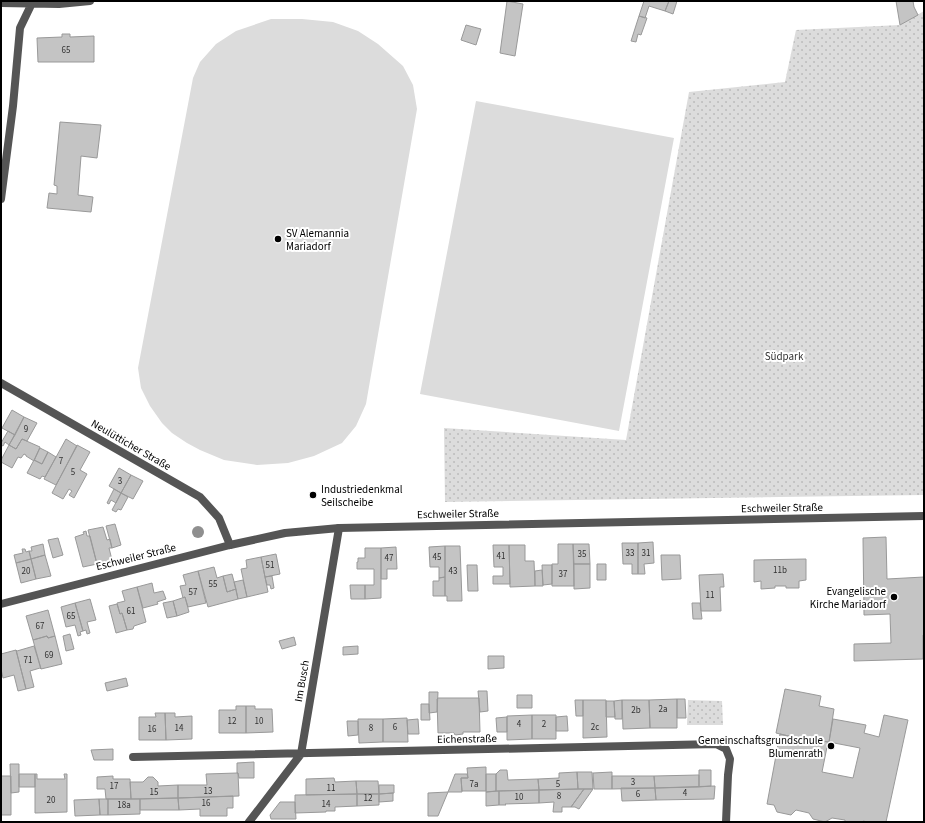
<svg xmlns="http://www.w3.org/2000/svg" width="925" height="823" font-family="'Source Sans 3',sans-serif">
	<defs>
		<pattern id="green-dots" width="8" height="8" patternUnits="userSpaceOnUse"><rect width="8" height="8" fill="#dcdcdc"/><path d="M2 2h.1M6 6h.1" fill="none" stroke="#bbb" stroke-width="1.8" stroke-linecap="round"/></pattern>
	</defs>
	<rect width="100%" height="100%" fill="#fff"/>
	<path fill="url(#green-dots)" d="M 924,11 L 924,495 L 445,502 L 444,428 L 626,440 L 689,92 L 785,82 L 796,30 L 900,25 Z
		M 688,700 L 722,701 L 723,725 L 687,725 Z"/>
	<path fill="#dcdcdc" d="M 271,19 L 302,19 L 333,22 L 358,31 L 378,44 L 403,66 L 413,85 L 417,109 L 366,404 L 356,426 L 342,443 L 314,456 L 288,463 L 257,465 L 224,460 L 200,450 L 187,443 L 172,433 L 162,423 L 150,406 L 141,388 L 138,368 L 193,78 L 200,62 L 216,44 L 236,31 Z
		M 476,101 L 674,138 L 619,431 L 420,394 Z"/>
	<path fill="#c4c4c4" stroke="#999" d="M 507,1 L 523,4 L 515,56 L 500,53 Z
		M 644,1 L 669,1 L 665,11 L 649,6 L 645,18 L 639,16 Z
		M 669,1 L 677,1 L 673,14 L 665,11 Z
		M 896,1 L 913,1 L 914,7 L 918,15 L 900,25 Z
		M 639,16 L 647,18 L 641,35 L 638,34 L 636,42 L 631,41 Z
		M 466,25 L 481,29 L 476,45 L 461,40 Z
		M 62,34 L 70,34 L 70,37 L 94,36 L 94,62 L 38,62 L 37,38 L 62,37 Z
		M 60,122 L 101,125 L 97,158 L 81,156 L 78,195 L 93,197 L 91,212 L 47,208 L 49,193 L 57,194 L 57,186 L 54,185 Z
		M 12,410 L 24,417 L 15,435 L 2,428 Z
		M 24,417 L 37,423 L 27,441 L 22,439 L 16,449 L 9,445 Z
		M 8,431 L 15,435 L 9,445 L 5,442 L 3,446 L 1,445 L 1,443 Z
		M 22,439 L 40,447 L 34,461 L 26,456 L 26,455 L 24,454 L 21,458 L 18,457 L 12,468 L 1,462 L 1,460 L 9,445 L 16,449 Z
		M 66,439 L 77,446 L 56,485 L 44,479 Z
		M 77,445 L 90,452 L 80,470 L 87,474 L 74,498 L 69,495 L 72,491 L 69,489 L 63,499 L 52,493 Z
		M 40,448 L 48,452 L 42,464 L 34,460 Z
		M 48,452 L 56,457 L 45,477 L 42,476 L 40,479 L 27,473 L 34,460 L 42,464 Z
		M 119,468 L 131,475 L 121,493 L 109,486 Z
		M 131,475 L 143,481 L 133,499 L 121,493 Z
		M 114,489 L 121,493 L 116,503 L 111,500 L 109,504 L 107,503 Z
		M 121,493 L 128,497 L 121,510 L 118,509 L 116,512 L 112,510 Z
		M 115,524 L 121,545 L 112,548 L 106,526 Z
		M 103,527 L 107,540 L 110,539 L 112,548 L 109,548 L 112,560 L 97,564 L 88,530 Z
		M 86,531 L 87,536 L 90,536 L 97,564 L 83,567 L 75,537 L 84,534 L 83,532 Z
		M 886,537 L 887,579 L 924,577 L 924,635 L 923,635 L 923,659 L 854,661 L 854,644 L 891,643 L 890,614 L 864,615 L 863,538 Z
		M 58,538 L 63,555 L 53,558 L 48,540 Z
		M 653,542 L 654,563 L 644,564 L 645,574 L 638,574 L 638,543 Z
		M 622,543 L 638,543 L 638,574 L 632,574 L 632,564 L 623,564 Z
		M 43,544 L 45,555 L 31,559 L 29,551 L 32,551 L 31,547 Z
		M 558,544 L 573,544 L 574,586 L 552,586 L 552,564 L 558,564 Z
		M 573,544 L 589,544 L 590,564 L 574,564 Z
		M 493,545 L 509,545 L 510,584 L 493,584 L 493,576 L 503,576 L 503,567 L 494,567 Z
		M 509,545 L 525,545 L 525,561 L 534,561 L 535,586 L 510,587 Z
		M 445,546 L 460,546 L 462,601 L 447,601 L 447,596 L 445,596 Z
		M 445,546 L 445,577 L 439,578 L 439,567 L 430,567 L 429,547 Z
		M 396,547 L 397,569 L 387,569 L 387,579 L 381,579 L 381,548 Z
		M 365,548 L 381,548 L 381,598 L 365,599 L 365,585 L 374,585 L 374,569 L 357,569 L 357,562 L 358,562 L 358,558 L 365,558 Z
		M 22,549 L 25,549 L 26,552 L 29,551 L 31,559 L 16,563 L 14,555 L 23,553 Z
		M 276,554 L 280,574 L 265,577 L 261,557 Z
		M 45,555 L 51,576 L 36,579 L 31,559 Z
		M 661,555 L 680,555 L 681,579 L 662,580 Z
		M 261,557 L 268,592 L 247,597 L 241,569 L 247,568 L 246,560 Z
		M 31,559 L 36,579 L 21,583 L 16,563 Z
		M 806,559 L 806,580 L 799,581 L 799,588 L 786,588 L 786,586 L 775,586 L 775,588 L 761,589 L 761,581 L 754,582 L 754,560 Z
		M 574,564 L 590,564 L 590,588 L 574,589 Z
		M 597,564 L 606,564 L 606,580 L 597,580 Z
		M 467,565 L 477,565 L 478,591 L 468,591 Z
		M 542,565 L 552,565 L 552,584 L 543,585 Z
		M 214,567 L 217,578 L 223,576 L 227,592 L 236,589 L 238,599 L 208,607 L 198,571 Z
		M 542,570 L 543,586 L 535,586 L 535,571 Z
		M 198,571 L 206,603 L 188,607 L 185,597 L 183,598 L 180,586 L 186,585 L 183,575 Z
		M 232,574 L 236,589 L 227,592 L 223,576 Z
		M 723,574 L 724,587 L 720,587 L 721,611 L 701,611 L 699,575 Z
		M 272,576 L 274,588 L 271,589 L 270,585 L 267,585 L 265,577 Z
		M 445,577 L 445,596 L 433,596 L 433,581 L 439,581 L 439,578 Z
		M 243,580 L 247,597 L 238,599 L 234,582 Z
		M 152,583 L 154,593 L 163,591 L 166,599 L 157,602 L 158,604 L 143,608 L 137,587 Z
		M 350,585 L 365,585 L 365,599 L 351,599 Z
		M 137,587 L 146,622 L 134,626 L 133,629 L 127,630 L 122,613 L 120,614 L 117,603 L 125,601 L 122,591 Z
		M 185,597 L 189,612 L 177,616 L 173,601 Z
		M 90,599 L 96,620 L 87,622 L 90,633 L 87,634 L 86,630 L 83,631 L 75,603 Z
		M 173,601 L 177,616 L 167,618 L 163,603 Z
		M 75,603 L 83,631 L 80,632 L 81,635 L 78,636 L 75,625 L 66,627 L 61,607 Z
		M 692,603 L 700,603 L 702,619 L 693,619 Z
		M 117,604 L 120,614 L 122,613 L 127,630 L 116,633 L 109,606 Z
		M 48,610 L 55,636 L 48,638 L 47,636 L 33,640 L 26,616 Z
		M 70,634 L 74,649 L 66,651 L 63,636 Z
		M 47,636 L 48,638 L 55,636 L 62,664 L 41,669 L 33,640 Z
		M 294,637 L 296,645 L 282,649 L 279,641 Z
		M 34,646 L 41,669 L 40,668 L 30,671 L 34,687 L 26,689 L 16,650 L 17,651 Z
		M 358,646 L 358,654 L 343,655 L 343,647 Z
		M 16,650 L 26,689 L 18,691 L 14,675 L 3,678 L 1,669 L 1,654 Z
		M 488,656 L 504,656 L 504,668 L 488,669 Z
		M 126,678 L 128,686 L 107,691 L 105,683 Z
		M 785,689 L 821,696 L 819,706 L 834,709 L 829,742 L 802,738 L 801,739 L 776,733 Z
		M 478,691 L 487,691 L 488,711 L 480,712 Z
		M 429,692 L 438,692 L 437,712 L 429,713 Z
		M 517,695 L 532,695 L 532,708 L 517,708 Z
		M 438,698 L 479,698 L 480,732 L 463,732 L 463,734 L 455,735 L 454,733 L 438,733 L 437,699 Z
		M 677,699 L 685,699 L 686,718 L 677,718 Z
		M 677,699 L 677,728 L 650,728 L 649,700 Z
		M 575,700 L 583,700 L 583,716 L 576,716 Z
		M 583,700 L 606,700 L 607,737 L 583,738 Z
		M 622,700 L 649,700 L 650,728 L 623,729 Z
		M 622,700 L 622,719 L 615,719 L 614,701 Z
		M 606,701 L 614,701 L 615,717 L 606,717 Z
		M 421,704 L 429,704 L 430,720 L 421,720 Z
		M 236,706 L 246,706 L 246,733 L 219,733 L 219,710 L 236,710 Z
		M 246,706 L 255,706 L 255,709 L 272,709 L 273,732 L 246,733 Z
		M 155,713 L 165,713 L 166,740 L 139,740 L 139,717 L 156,717 Z
		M 165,713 L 175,713 L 175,717 L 192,716 L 192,739 L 166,740 Z
		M 532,715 L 532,739 L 507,740 L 507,716 Z
		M 532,715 L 556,715 L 556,739 L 532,739 Z
		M 884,715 L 908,720 L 886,822 L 868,822 L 863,821 L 863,822 L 845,822 L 845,820 L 832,818 L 825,822 L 813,819 L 809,813 L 796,810 L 791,815 L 777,812 L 774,805 L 767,804 L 780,734 L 801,739 L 802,738 L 828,742 L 822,772 L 853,778 L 860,748 L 829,742 L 833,719 L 866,725 L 864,733 L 879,737 Z
		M 567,716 L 568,731 L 556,731 L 556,717 Z
		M 507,717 L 507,732 L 497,732 L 496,718 Z
		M 407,718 L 408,742 L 383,742 L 383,719 Z
		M 358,719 L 383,719 L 383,742 L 359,743 Z
		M 418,719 L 419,734 L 408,734 L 407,720 Z
		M 347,721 L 358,721 L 358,735 L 348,736 Z
		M 113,749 L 113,760 L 94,760 L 91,750 Z
		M 254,762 L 254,778 L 239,778 L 238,773 L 237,773 L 237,763 Z
		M 10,764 L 19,764 L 19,792 L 11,793 Z
		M 486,767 L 486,791 L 462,791 L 461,778 L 468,778 L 467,768 Z
		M 500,770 L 507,770 L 508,780 L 538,779 L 539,790 L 496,791 L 496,774 Z
		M 699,770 L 711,770 L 711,786 L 699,787 Z
		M 577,772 L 592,772 L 593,789 L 578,789 Z
		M 577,772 L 578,789 L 539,790 L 538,779 L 559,778 L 559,773 Z
		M 612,772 L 612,789 L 594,789 L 593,773 Z
		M 237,773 L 238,773 L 239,796 L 178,798 L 178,785 L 207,785 L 206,774 Z
		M 19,774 L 35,774 L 35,787 L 19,787 Z
		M 35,774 L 37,774 L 37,779 L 65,779 L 64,774 L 67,774 L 67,812 L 35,813 Z
		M 455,774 L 467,774 L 468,778 L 461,778 L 462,792 L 448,792 Z
		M 486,774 L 496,774 L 496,791 L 486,792 Z
		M 699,775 L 699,787 L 655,788 L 654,776 Z
		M 1,776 L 11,776 L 11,815 L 1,815 Z
		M 113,776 L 113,779 L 130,779 L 131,799 L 106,799 L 105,789 L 97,789 L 97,777 Z
		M 612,776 L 654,776 L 655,788 L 612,789 Z
		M 148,777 L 153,777 L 158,782 L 158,786 L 178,785 L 178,798 L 131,799 L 130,782 L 143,782 Z
		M 334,778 L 335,782 L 356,781 L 357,794 L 306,795 L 306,779 Z
		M 356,781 L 378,781 L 379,794 L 357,794 Z
		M 379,785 L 394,785 L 394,793 L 379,794 Z
		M 715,786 L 714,799 L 656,800 L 655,788 Z
		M 621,788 L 655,788 L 656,800 L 622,801 Z
		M 578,789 L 584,789 L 571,807 L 562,807 L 562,812 L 553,812 L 554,802 L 539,803 L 539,790 Z
		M 584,789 L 593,789 L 579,809 L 575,807 L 571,807 Z
		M 539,790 L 539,803 L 505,804 L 506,805 L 499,805 L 499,791 Z
		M 499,791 L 499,805 L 486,806 L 486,792 Z
		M 448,792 L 438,816 L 428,816 L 428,793 Z
		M 393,793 L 393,801 L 379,802 L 379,794 Z
		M 357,794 L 357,806 L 335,807 L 335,811 L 326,811 L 326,812 L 295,813 L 295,795 Z
		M 357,794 L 379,794 L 379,805 L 357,806 Z
		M 233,796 L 233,808 L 227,808 L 227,816 L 200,816 L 200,809 L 179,810 L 178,798 Z
		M 178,798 L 179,810 L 140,810 L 140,799 Z
		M 99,799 L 108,799 L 108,815 L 100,815 Z
		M 99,799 L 100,815 L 75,816 L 74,800 Z
		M 108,799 L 140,799 L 140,814 L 108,815 Z
		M 280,802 L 295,802 L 296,819 L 271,819 L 270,815 Z"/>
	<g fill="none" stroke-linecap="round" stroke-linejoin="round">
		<path stroke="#555" stroke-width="8" d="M 1,3 L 59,4 L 90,1
			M 1,199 L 13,106 L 20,28 L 33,1
			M 1,383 L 200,497 L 219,518 L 230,545
			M 133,757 L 716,744 L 726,749 L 730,759 L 728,775 L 726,822
			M 249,822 L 301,754 L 339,528"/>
		<path stroke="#555" stroke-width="8" d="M 1,604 L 230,545 L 285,533 L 339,528 L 924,516"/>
	</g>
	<circle fill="#8f8f8f" cx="198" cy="532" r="6"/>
	<g fill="#000" stroke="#fff" stroke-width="1.5">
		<circle cx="278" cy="239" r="4"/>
		<circle cx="313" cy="495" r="4"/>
		<circle cx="894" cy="597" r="4"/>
		<circle cx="831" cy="746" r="4"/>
	</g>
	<g text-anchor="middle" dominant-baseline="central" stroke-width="4" stroke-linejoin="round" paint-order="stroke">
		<g font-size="9" fill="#313131">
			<text x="66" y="50">65</text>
			<text x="26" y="429">9</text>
			<text x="61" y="461">7</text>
			<text x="73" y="472">5</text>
			<text x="120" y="481">3</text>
			<text x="630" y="553">33</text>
			<text x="646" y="553">31</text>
			<text x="582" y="554">35</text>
			<text x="501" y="556">41</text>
			<text x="437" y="557">45</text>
			<text x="389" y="558">47</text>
			<text x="270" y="565">51</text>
			<text x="780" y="570">11b</text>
			<text x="26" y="571">20</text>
			<text x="453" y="571">43</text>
			<text x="563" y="574">37</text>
			<text x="213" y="584">55</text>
			<text x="193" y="592">57</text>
			<text x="710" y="595">11</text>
			<text x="131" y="611">61</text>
			<text x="71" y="616">65</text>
			<text x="40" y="626">67</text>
			<text x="49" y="655">69</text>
			<text x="28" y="660">71</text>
			<text x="663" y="709">2a</text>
			<text x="636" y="710">2b</text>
			<text x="232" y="721">12</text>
			<text x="259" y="721">10</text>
			<text x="519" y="724">4</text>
			<text x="544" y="724">2</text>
			<text x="395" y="727">6</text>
			<text x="595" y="727">2c</text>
			<text x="179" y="728">14</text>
			<text x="371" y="728">8</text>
			<text x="152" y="729">16</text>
			<text x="633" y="782">3</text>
			<text x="474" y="784">7a</text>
			<text x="558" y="784">5</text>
			<text x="114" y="786">17</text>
			<text x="331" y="788">11</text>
			<text x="208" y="791">13</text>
			<text x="154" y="792">15</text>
			<text x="685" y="793">4</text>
			<text x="638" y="794">6</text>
			<text x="559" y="796">8</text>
			<text x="519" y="797">10</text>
			<text x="368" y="798">12</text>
			<text x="51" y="800">20</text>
			<text x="206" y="803">16</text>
			<text x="326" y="804">14</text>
			<text x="124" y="805">18a</text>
		</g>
		<g font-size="11" fill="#000" stroke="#fff" text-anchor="start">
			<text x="286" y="233">SV Alemannia<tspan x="286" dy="13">Mariadorf</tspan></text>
			<text x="321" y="489">Industriedenkmal<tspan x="321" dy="13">Seilscheibe</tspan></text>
			<text x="886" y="591" text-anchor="end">Evangelische<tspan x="886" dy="13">Kirche Mariadorf</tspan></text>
			<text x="823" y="740" text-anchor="end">Gemeinschaftsgrundschule<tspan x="823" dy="13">Blumenrath</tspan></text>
		</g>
		<g font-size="11" fill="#333" stroke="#fff">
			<text x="784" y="356">Südpark</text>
		</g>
		<g font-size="11" fill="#000" stroke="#fff">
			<text transform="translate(131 445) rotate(30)">Neulütticher Straße</text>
			<text transform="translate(782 508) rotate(-1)">Eschweiler Straße</text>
			<text transform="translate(458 514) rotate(-1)">Eschweiler Straße</text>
			<text transform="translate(136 557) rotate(-14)">Eschweiler Straße</text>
			<text transform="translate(302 681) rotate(-80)">Im Busch</text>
			<text transform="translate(467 739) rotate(-1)">Eichenstraße</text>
		</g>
	</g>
	<rect width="925" height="823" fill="none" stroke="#000000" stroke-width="4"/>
</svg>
